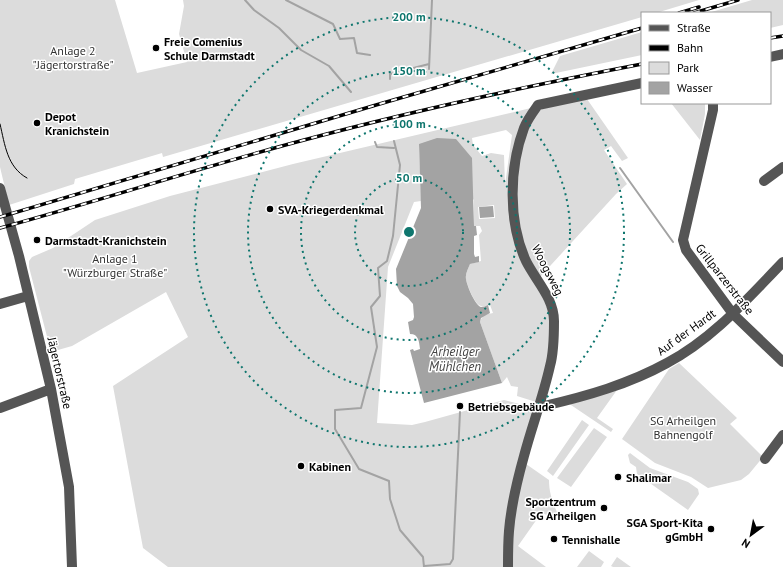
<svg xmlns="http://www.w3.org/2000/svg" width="783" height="567" font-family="'PT Sans',sans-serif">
	<rect width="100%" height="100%" fill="#fff"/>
	<path fill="#dcdcdc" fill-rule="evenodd" d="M 0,0 L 115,0 L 137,73 L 187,62 L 179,34 L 184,6 L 183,0 L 699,0 L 656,13 L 642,13 L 642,17 L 163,157 L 162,153 L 75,179 L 74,184 L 9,205 L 0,167 Z
		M 752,0 L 783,0 L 783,25 L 770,28 L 770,13 L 708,13 Z
		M 642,32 L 642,55 L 551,74 L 560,56 Z
		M 587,99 L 628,158 L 622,161 L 611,146 L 604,150 L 627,184 L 616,194 L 540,277 L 542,294 L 551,318 L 548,365 L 536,402 L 517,396 L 518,387 L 511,386 L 507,377 L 502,383 L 480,322 C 482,315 487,314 493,313 L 490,305 C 488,305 484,307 481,306 C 475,305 467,285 466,279 C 465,274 468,269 470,264 L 481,261 L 479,235 L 482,231 L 480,226 L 474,226 L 474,200 L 419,144 L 421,201 L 414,202 L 388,267 L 377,423 L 412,425 L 425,422 L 504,400 L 534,408 L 505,567 L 168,567 L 143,548 L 113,386 L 188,337 L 166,292 L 72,346 L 51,352 L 29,267 L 29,261 L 32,257 L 53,248 L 95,220 L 170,196 L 293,164 L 531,108 L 522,125 L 516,188 C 518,168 523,117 544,108 C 552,104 576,101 587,99 ZM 506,130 L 512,135 L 505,185 L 504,155 L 491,153 L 482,156 L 473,145 L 472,138 ZM 494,205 L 495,218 L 479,219 L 478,207 Z
		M 671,103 L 705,103 L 705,114 L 700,140 Z
		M 679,363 L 737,418 L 730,424 L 763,457 L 749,474 L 741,480 L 708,488 L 691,477 L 655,463 L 622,439 L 669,369 Z
		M 617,390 L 597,418 L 613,429 L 611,432 L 568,403 Z
		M 582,420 L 589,425 L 553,476 L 547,471 Z
		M 594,428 L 607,437 L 571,487 L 557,478 Z
		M 630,453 L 650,468 L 688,482 L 698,489 L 699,494 L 688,510 L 637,474 L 636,467 L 630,463 L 628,455 Z
		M 526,464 L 549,480 C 549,491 552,502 557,512 L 552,519 L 542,512 L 518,546 L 546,567 L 512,567 L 512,532 L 516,503 Z
		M 589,551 L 604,562 L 601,567 L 577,567 Z
		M 617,557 L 631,567 L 613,567 L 611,566 Z"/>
	<path fill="#a3a3a3" d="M 437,138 L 456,139 L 472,158 L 474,226 L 476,226 L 477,235 L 474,236 L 474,254 L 475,257 L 479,256 L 479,262 L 470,264 C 468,269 465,274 466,279 C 467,286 475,305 481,307 C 483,307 486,306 488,305 L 490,313 L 481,318 L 480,322 L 502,383 L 424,403 L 410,350 L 413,349 L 414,351 L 420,349 C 419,342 419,334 410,334 L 408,322 L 413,320 L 414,317 L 413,304 L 408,298 L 400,292 L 397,286 L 396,269 L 421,208 L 419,144 Z
		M 493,206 L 494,217 L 480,218 L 479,207 Z"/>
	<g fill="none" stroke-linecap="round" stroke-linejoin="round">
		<path stroke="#a3a3a3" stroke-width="2" d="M 245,0 L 254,10 L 279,28 L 301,50 L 329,66 L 351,92
			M 286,0 L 333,24 L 340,39 L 354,38 L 357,53 L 370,55
			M 429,69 L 432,0
			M 390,79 L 390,74 L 429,64
			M 394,141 L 400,165 L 393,236 L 387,261 L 378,268 L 380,296 L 371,307 L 377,347 L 361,408 L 335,410 L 335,429 L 359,469 L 389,481 L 390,499 L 400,530 L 423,557 L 424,567
			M 375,142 L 377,147 L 394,148
			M 620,168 L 673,242
			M 424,566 L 450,564 L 453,559 L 460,412"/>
		<path stroke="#555" stroke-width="10" d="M 770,57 L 783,54
			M 713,103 L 713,110 L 683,240 L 686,250 L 733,314 L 783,362
			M 764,181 L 783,167
			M 0,188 L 19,256 L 51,389 L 69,487 L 72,567
			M 0,304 L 28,296
			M 539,406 L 544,406 C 587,396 629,384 667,363 C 713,339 748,298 783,262
			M 0,408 L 51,389
			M 765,459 L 783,435
			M 508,567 C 508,555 508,543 509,531 C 511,506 517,481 524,456 C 532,426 543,397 550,366 C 554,352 554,336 554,321 C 554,298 536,281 526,261 C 508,222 509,168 524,128 C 527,120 533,112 538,105 L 642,83"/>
		<path stroke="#000" stroke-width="1" d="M 0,124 C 5,145 7,167 27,178"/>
		<defs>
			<path id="rail" d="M 679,13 L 699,7
				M 694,13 L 738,0
				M 770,38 L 783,36
				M 0,217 L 376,105 L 642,28
				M 0,228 C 102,200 202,167 304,140 C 416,110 528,86 642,64"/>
		</defs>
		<use href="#rail" stroke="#000" stroke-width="3.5"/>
		<use href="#rail" stroke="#fff" stroke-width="2" stroke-dasharray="6" stroke-linecap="butt"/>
	</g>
	<g fill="none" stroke="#0f766e" stroke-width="2" stroke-dasharray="2 4">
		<circle cx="409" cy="232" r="54"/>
		<circle cx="409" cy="232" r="108"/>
		<circle cx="409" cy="232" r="161"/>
		<circle cx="409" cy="232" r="215"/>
	</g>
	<g fill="#000" stroke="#fff" stroke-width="1.5">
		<circle cx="156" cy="48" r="4"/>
		<circle cx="37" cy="123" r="4"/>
		<circle cx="270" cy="209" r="4"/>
		<circle cx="37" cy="240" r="4"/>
		<circle cx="460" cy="406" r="4"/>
		<circle cx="301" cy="466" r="4"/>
		<circle cx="618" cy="477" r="4"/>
		<circle cx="604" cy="508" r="4"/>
		<circle cx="711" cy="529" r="4"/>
		<circle cx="554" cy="539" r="4"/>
	</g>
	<g text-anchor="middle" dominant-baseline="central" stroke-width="3" stroke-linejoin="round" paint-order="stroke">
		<g font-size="12" font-weight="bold" fill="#000" stroke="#fff" text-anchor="start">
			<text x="164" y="41">Freie Comenius<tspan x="164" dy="14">Schule Darmstadt</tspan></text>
			<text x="45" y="116">Depot<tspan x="45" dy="14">Kranichstein</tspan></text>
			<text x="278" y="209">SVA-Kriegerdenkmal</text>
			<text x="45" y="240">Darmstadt-Kranichstein</text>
			<text x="468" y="406">Betriebsgebäude</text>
			<text x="309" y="466">Kabinen</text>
			<text x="626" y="477">Shalimar</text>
			<text x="596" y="501" text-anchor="end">Sportzentrum<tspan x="596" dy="14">SG Arheilgen</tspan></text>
			<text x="703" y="522" text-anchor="end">SGA Sport-Kita<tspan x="703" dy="14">gGmbH</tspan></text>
			<text x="562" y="539">Tennishalle</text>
		</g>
		<g font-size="12" fill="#333" stroke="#fff">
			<text x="73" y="50">Anlage 2<tspan x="73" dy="14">"Jägertorstraße"</tspan></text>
			<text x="115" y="258">Anlage 1<tspan x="115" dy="14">"Würzburger Straße"</tspan></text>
			<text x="683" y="420">SG Arheilgen<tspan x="683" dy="14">Bahnengolf</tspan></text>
		</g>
		<g font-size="12" fill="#000" stroke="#fff">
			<text transform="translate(548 270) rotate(63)">Woogsweg</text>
			<text transform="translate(725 279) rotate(52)">Grillparzerstraße</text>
			<text transform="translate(686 332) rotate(-36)">Auf der Hardt</text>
			<text transform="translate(60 373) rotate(77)">Jägertorstraße</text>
		</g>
		<g font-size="13" font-style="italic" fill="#444" stroke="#fff">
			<text x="455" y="351">Arheilger<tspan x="455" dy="15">Mühlchen</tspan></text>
		</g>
	</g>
	<circle cx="409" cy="232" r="6" fill="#0f766e" stroke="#fff" stroke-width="2"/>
	<g font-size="12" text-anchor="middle" font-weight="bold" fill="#0f766e" stroke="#fff" stroke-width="3" stroke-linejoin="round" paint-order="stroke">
		<text x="409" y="21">200 m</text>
		<text x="409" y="75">150 m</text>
		<text x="409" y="128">100 m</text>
		<text x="409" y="182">50 m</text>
	</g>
	<rect x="641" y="12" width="130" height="92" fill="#ffffff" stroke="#999999"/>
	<rect x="649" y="25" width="20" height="6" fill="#555555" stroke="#999999"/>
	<text x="677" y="32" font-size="12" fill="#000000">Straße</text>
	<rect x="649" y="45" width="20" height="6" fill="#000000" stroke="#999999"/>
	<text x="677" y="52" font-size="12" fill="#000000">Bahn</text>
	<rect x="649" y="62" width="20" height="12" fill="#dcdcdc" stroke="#999999"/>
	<text x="677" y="72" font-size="12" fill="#000000">Park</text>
	<rect x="649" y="82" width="20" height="12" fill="#a3a3a3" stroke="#999999"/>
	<text x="677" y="92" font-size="12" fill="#000000">Wasser</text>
	<g transform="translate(751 535) rotate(212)" stroke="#ffffff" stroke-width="3" paint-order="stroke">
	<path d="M0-3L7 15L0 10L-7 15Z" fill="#000000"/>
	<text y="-6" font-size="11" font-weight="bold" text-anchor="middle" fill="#000000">N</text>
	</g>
</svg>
